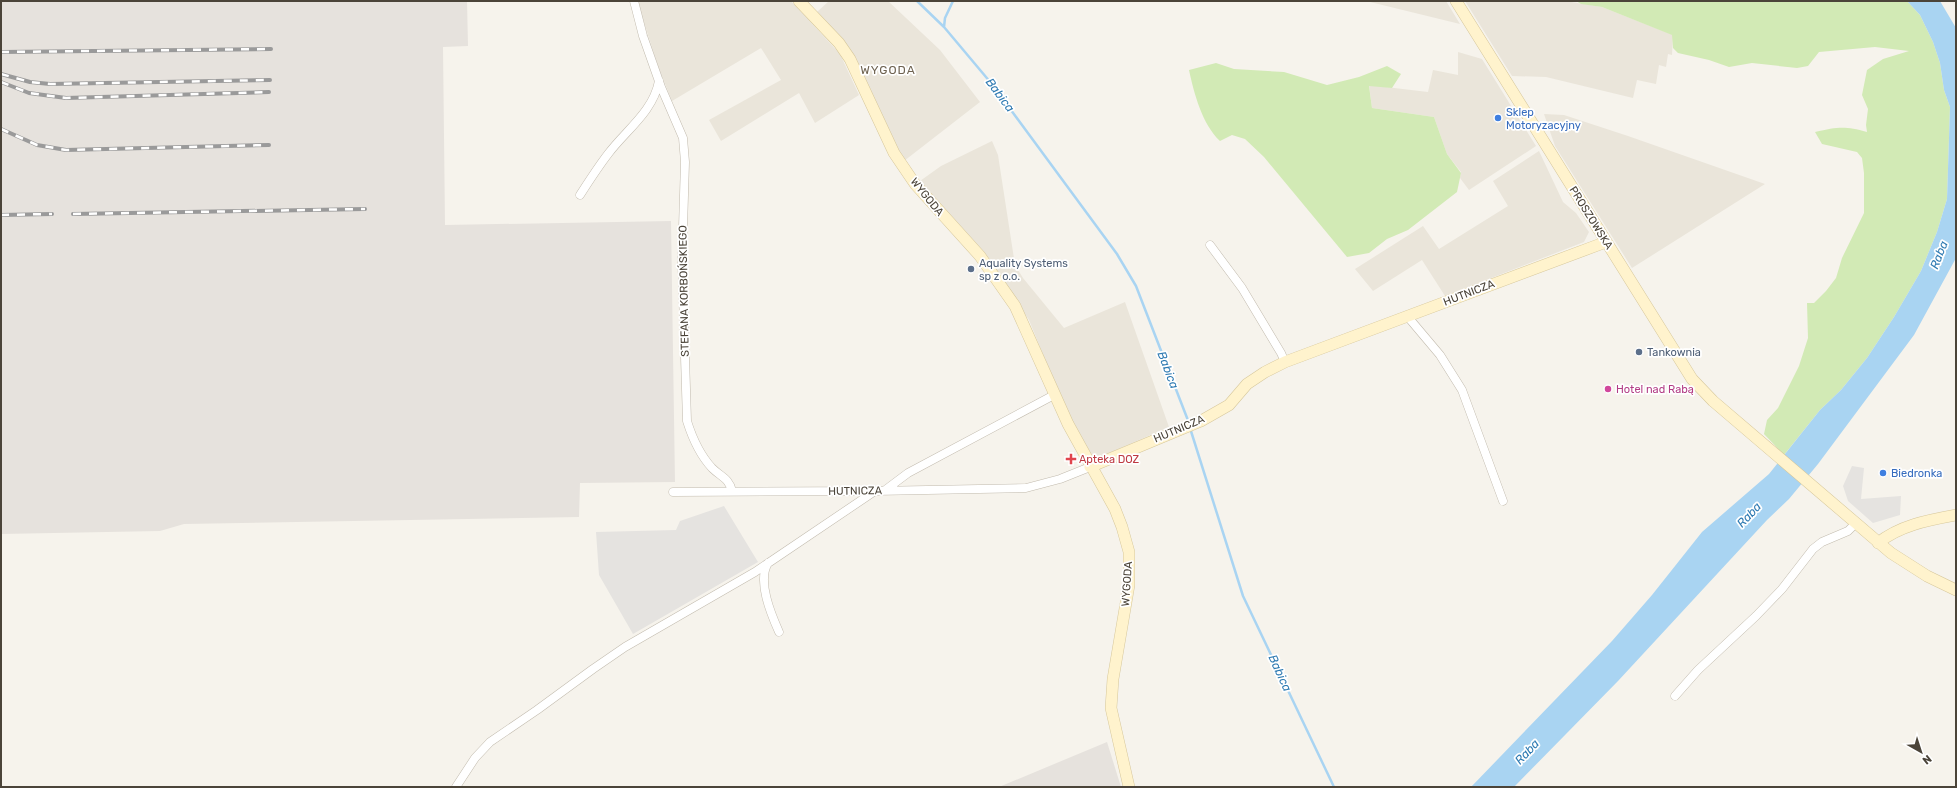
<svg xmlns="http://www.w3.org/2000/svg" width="1957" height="788" font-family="Rubik,sans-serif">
	<rect width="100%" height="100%" fill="#f6f3ec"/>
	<path fill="#eae5da" d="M 637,1 L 791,1 L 840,54 L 859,95 L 815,123 L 799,93 L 721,141 L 709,120 L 781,80 L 761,48 L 672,101 L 659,69 Z
		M 829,1 L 888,1 L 940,50 L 980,102 L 904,161 L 817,12 Z
		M 1366,1 L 1446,1 L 1460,24 Z
		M 1465,1 L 1565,1 L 1602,7 L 1673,35 L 1672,55 L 1668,54 L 1666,67 L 1659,65 L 1656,84 L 1637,80 L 1633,98 L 1546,77 L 1512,76 Z
		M 1458,52 L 1482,59 L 1536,146 L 1469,190 L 1460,178 L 1461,172 L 1447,154 L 1434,117 L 1372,108 L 1369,85 L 1428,92 L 1433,70 L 1458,75 Z
		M 1544,114 L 1564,115 L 1628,136 L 1765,184 L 1632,268 L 1555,146 Z
		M 992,141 L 998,155 L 1015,265 L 1023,278 L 1064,328 L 1125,302 L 1169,427 L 1093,460 L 1065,408 L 1029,320 L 1004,283 L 926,190 L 920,181 L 941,166 Z
		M 1539,151 L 1563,202 L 1576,213 L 1589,232 L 1584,242 L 1445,296 L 1422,260 L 1373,291 L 1355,269 L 1423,226 L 1439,249 L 1508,206 L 1493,181 Z"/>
	<path fill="#e6e2dd" d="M 1,1 L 467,1 L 468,46 L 443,47 L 445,225 L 671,221 L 675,482 L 580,483 L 579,517 L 184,524 L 160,531 L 1,534 Z
		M 1107,742 L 1121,787 L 999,787 Z"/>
	<path fill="#d2eab5" d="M 1576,1 L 1907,1 L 1920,15 L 1933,42 L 1940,63 L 1944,90 L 1950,107 L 1947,199 L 1937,232 L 1921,271 L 1894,317 L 1867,358 L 1841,390 L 1820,410 L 1784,455 L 1764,434 L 1767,420 L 1778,408 L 1799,366 L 1808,338 L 1807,303 L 1814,303 L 1826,291 L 1836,278 L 1842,258 L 1864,213 L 1864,173 L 1862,158 L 1857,152 L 1822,144 L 1815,132 C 1838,127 1845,126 1867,132 L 1866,125 L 1868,109 L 1862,95 L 1867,70 L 1883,59 L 1909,51 L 1875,47 L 1819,52 L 1808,66 L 1797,68 L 1752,63 L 1729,67 L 1709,60 L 1678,53 L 1673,48 L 1672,35 L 1602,7 L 1581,4 Z
		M 1216,63 L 1234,69 L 1284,72 L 1327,85 L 1359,77 L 1387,66 L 1401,74 L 1392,88 L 1369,86 L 1372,108 L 1434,117 L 1447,154 L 1461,173 L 1457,192 L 1408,230 L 1387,239 L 1369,253 L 1347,257 L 1264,157 L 1245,139 L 1232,135 L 1220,141 C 1202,124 1194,93 1189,70 Z"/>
	<path fill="#e5e3e0" d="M 1852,466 L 1864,468 L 1861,499 L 1901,496 L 1900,515 L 1873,523 L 1848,501 L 1843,486 Z
		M 724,506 L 758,562 L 633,634 L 599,575 L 596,532 L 676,530 L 680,521 Z"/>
	<path fill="#a9d4f2" d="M 1907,1 L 1940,1 L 1956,28 L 1956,258 L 1914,335 L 1818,464 L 1789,499 L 1767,520 L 1618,681 L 1514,787 L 1471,787 L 1612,641 L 1652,595 L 1702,532 L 1769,474 L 1820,410 L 1841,390 L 1867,358 L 1894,317 L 1921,271 L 1937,232 L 1947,199 L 1950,107 L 1944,90 L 1940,63 L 1933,42 L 1920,15 Z"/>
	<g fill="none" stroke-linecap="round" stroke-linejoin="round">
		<path stroke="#a9d4f2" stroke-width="2.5" d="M 917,1 L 944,27 L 991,83 L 1117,254 L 1136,286 L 1189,423
			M 944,27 L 945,18 L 953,1
			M 1190,428 L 1243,596 L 1334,787"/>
		<defs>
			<path id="street" d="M 634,1 L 643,36 L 661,87 L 683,138 L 685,162 L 682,261 L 687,421 C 692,437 700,455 712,468 C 721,477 729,478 732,491
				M 580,195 C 589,181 598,167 608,154 C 626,130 653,112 659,81
				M 1210,245 L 1242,288 L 1281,353 L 1285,362
				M 1408,317 L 1440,355 L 1462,390 L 1503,501
				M 884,491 L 908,473 L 1054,395
				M 673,492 L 875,491 L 1026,488 L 1060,479 L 1090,467
				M 768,563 C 757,581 771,614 779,632
				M 1675,696 L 1698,670 L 1756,616 L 1782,589 L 1813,549 L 1822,542 L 1848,531 L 1856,523
				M 456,787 L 475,758 L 490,742 L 537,710 L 593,669 L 625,647 L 755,572 L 875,491"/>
			<path id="secondary" d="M 799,1 L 839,43 L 850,59 L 894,153 L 915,184 L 980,256 L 1015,306 L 1068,424 L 1115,509 L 1122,527 L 1129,552 L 1129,585 L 1113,679 L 1111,708 L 1129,787
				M 1456,1 L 1692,379 L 1713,401 L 1891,553 L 1927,576 L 1956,590
				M 1090,467 L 1201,421 L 1229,405 L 1247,384 L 1265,372 L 1285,362 L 1606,242
				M 1878,543 C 1900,525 1929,520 1956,515"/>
		</defs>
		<use href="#street" stroke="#c2bbae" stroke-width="9"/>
		<use href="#secondary" stroke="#d6c79b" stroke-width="12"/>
		<use href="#street" stroke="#fff" stroke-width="8"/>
		<use href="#secondary" stroke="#fff3cd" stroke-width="11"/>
		<defs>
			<path id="rail" d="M 1,52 L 271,49
				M 1,74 L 30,82 L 50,84 L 270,80
				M 1,82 L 29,93 L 66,98 L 269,92
				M 1,129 L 37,145 L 66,150 L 269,145
				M 73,214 L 365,209
				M 1,215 L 52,214"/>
		</defs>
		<use href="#rail" stroke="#9a9a9a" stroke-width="4"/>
		<use href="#rail" stroke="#fff" stroke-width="2.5" stroke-dasharray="8" stroke-linecap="butt"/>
	</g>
	<g fill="#3f7fe0" stroke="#fff" stroke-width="1.5">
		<circle cx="1498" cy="118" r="4"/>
		<circle cx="1883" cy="473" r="4"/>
	</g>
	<g fill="#5c6f8a" stroke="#fff" stroke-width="1.5">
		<circle cx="971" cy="269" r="4"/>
		<circle cx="1639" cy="352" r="4"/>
	</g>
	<circle fill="#d1479c" stroke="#fff" stroke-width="1.5" cx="1608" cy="389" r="4"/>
	<path fill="#e0444e" stroke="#fff" stroke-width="1.5" d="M1069 453h4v4h4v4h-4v4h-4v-4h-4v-4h4z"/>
	<g text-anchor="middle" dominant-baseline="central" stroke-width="3.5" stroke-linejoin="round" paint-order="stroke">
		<g font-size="11" fill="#366cbe" stroke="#fff" text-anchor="start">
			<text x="1506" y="112">Sklep<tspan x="1506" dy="13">Motoryzacyjny</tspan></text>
			<text x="1891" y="473">Biedronka</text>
		</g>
		<g font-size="11" fill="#4b4439" stroke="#fff">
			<text transform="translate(927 197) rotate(51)">WYGODA</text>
			<text transform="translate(1591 218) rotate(58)">PROSZOWSKA</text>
			<text transform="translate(684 291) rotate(-91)">STEFANA KORBOŃSKIEGO</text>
			<text transform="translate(1469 293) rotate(-21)">HUTNICZA</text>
			<text transform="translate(1179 429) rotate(-23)">HUTNICZA</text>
			<text transform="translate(855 491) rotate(-1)">HUTNICZA</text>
			<text transform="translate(1127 584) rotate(-86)">WYGODA</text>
		</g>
		<g font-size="11" fill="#4e5e75" stroke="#fff" text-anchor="start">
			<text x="979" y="263">Aquality Systems<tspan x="979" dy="13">sp z o.o.</tspan></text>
			<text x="1647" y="352">Tankownia</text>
		</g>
		<g font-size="11" fill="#b23c85" stroke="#fff" text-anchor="start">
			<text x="1616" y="389">Hotel nad Rabą</text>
		</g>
		<g font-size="11" fill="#be3a42" stroke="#fff" text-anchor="start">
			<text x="1079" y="459">Apteka DOZ</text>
		</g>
		<g font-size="12" letter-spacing="1" fill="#6e6250" stroke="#fff">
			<text x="888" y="70">WYGODA</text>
		</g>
		<g font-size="12" font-style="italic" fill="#2e7ab2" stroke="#fff">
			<text transform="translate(1000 95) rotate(53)">Babica</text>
			<text transform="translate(1939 255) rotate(-69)">Raba</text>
			<text transform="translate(1168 370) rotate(69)">Babica</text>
			<text transform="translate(1749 515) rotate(-47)">Raba</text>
			<text transform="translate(1280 673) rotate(65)">Babica</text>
			<text transform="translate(1527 752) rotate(-47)">Raba</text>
		</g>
	</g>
	<rect width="1957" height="788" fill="none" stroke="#4b4439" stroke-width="4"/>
	<g transform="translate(1921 752) rotate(141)" stroke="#ffffff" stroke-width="3" paint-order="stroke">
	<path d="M0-3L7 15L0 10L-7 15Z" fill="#4b4439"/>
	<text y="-6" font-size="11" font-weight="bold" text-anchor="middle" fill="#4b4439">N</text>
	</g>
</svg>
